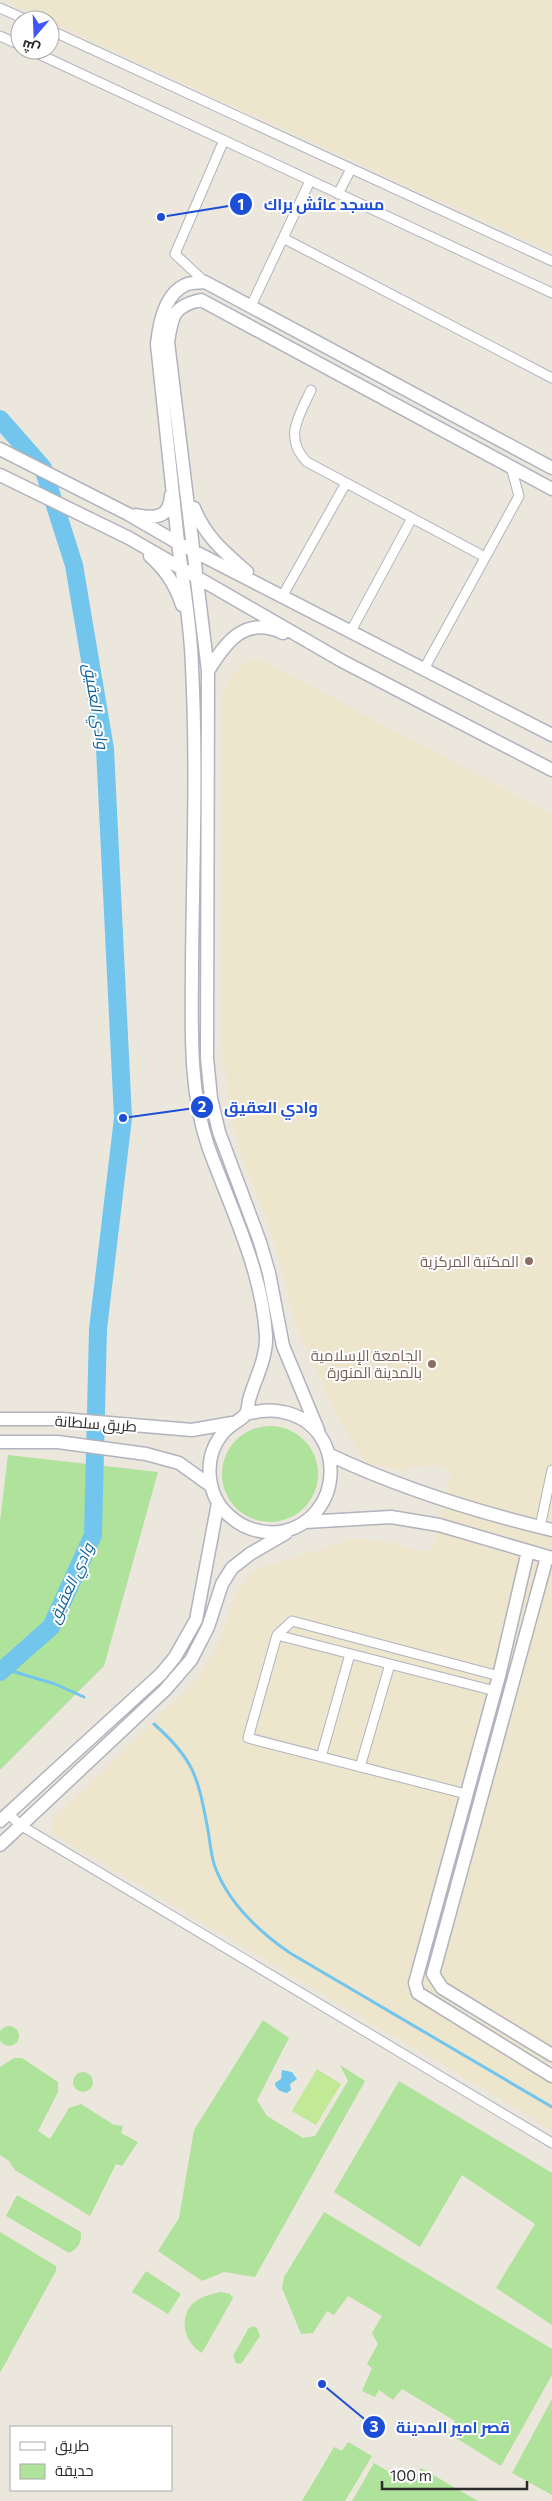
<svg xmlns="http://www.w3.org/2000/svg" width="552" height="2501" font-family="Commissioner,Cairo,sans-serif">
	<rect width="100%" height="100%" fill="#ece7dd"/>
	<path fill="#eee5cd" d="M 10,0 L 552,0 L 552,252 L 50,22 L 50,20 L 14,5 Z
		M 258,658 L 552,814 L 552,2130 L 53,1834 L 52,1820 L 195,1682 L 218,1645 L 235,1595 L 248,1576 L 261,1568 L 355,1538 L 392,1543 L 419,1551 L 432,1551 L 451,1471 L 436,1465 L 413,1467 L 405,1471 L 365,1463 L 331,1404 L 295,1324 L 272,1234 L 239,1150 L 231,1114 L 221,1041 L 221,700 L 228,681 L 241,665 Z"/>
	<path fill="#afe29a" d="M222 1474a48 48 0 1 1 96 0a48 48 0 1 1-96 0Z
		M 8,1455 L 158,1472 L 104,1666 L 0,1770 L 0,1521 Z
		M 263,2020 L 289,2038 L 257,2100 L 267,2116 L 303,2138 L 315,2136 L 348,2081 L 340,2065 L 365,2081 L 255,2277 L 224,2272 L 202,2281 L 158,2251 L 179,2218 L 194,2130 Z
		M-1 2036a10 10 0 1 1 20 0a10 10 0 1 1-20 0Z
		M 14,2058 L 22,2058 L 58,2082 L 58,2092 L 38,2131 L 50,2139 L 69,2108 L 81,2104 L 114,2125 L 123,2126 L 121,2133 L 138,2142 L 122,2166 L 116,2164 L 90,2216 L 15,2170 L 9,2161 L 0,2155 L 0,2067 Z
		M73 2082a10 10 0 1 1 20 0a10 10 0 1 1-20 0Z
		M 399,2081 L 552,2173 L 552,2325 L 496,2288 L 535,2224 L 462,2175 L 420,2247 L 334,2192 Z
		M 17,2195 L 81,2232 C 82,2243 78,2248 69,2253 L 6,2216 Z
		M 324,2212 L 552,2349 L 552,2375 L 501,2466 L 448,2433 L 455,2421 L 402,2389 L 393,2400 L 379,2390 L 375,2397 L 362,2391 L 372,2368 L 367,2364 L 378,2344 L 372,2333 L 382,2316 L 348,2296 L 334,2315 L 327,2311 L 313,2333 L 301,2334 L 282,2288 L 284,2277 Z
		M 0,2232 L 56,2266 L 56,2271 L 0,2373 Z
		M 146,2271 L 181,2294 L 168,2314 L 132,2292 Z
		M 221,2292 L 230,2294 L 233,2298 L 202,2353 C 187,2345 179,2324 189,2308 C 195,2298 211,2294 221,2292 Z
		M 253,2326 L 257,2328 L 260,2336 L 241,2364 L 236,2363 L 233,2356 L 248,2329 Z
		M 552,2399 L 552,2495 L 512,2473 Z
		M 348,2442 L 372,2456 L 345,2501 L 302,2501 L 334,2447 L 342,2451 Z
		M 374,2463 L 411,2485 L 421,2468 L 478,2501 L 352,2501 Z"/>
	<path fill="#c2e996" d="M 317,2069 L 341,2084 L 316,2125 L 292,2111 Z"/>
	<path fill="#72c6ed" d="M 282,2070 L 292,2072 L 297,2079 L 290,2084 L 291,2090 L 287,2093 C 281,2092 275,2089 275,2083 L 281,2079 Z"/>
	<g fill="none" stroke-linecap="round" stroke-linejoin="round">
		<path stroke="#72c6ed" stroke-width="3" d="M 5,1669 L 55,1684 L 84,1697
			M 154,1724 C 195,1760 198,1778 208,1830 C 210,1842 211,1856 215,1867 C 229,1904 258,1931 290,1953 L 552,2107"/>
		<path stroke="#72c6ed" stroke-width="18" d="M 0,419 L 43,468 L 74,565 L 105,749 L 123,1118 L 98,1329 L 93,1535 L 51,1627 L 0,1672"/>
		<defs>
			<path id="street" d="M 0,8 L 27,20
				M 50,30 L 552,261
				M 0,36 L 20,45
				M 30,50 L 552,293
				M 338,194 L 351,169
				M 283,238 L 552,378
				M 205,282 L 175,254 L 224,140
				M 251,306 L 310,181
				M 311,390 C 299,416 283,438 307,462 L 485,557
				M 283,595 L 346,483
				M 351,631 L 412,518
				M 424,669 L 519,496 L 511,467
				M 540,1527 L 552,1470
				M 277,1635 L 292,1621 L 499,1676
				M 321,1757 L 350,1654
				M 360,1767 L 390,1664
				M 466,1794 L 248,1738 L 277,1635 L 495,1691
				M 8,1813 L 20,1825 L 552,2143"/>
			<path id="secondary" d="M 0,449 L 128,514 L 178,543 L 552,735
				M 0,475 L 129,538 L 342,661 L 552,770
				M 194,508 C 205,536 224,552 247,572
				M 136,515 C 155,519 170,518 171,495
				M 150,556 C 165,569 176,586 182,605
				M 208,671 C 226,642 245,615 283,633
				M 246,1414 C 259,1411 270,1409 283,1412 C 348,1425 346,1520 280,1532 C 263,1534 245,1529 232,1518 C 206,1498 202,1458 223,1433 C 229,1425 240,1421 246,1414 C 247,1413 249,1401 249,1400 C 255,1379 267,1358 266,1336 C 262,1269 230,1207 208,1146 C 188,1087 192,1023 192,962 C 193,864 197,765 192,667 C 191,625 183,584 178,542 C 171,476 164,410 157,344 C 159,324 165,294 185,285 C 191,282 199,283 205,282 L 552,468
				M 0,1419 L 62,1419 L 192,1430 L 232,1423
				M 318,1430 L 283,1346 L 269,1273 L 260,1242 L 219,1132 L 211,1098 L 207,1058 L 208,671 L 168,342 C 172,316 173,306 201,300 L 552,489
				M 0,1442 L 58,1442 L 146,1454 L 179,1463 L 211,1486
				M 330,1455 C 400,1488 477,1512 552,1530
				M 305,1522 L 391,1517 L 439,1525 L 552,1558
				M 528,1551 L 499,1676 L 415,1983 L 418,1993 L 552,2076
				M 547,1557 L 433,1974 L 442,1988 L 552,2055
				M 0,1821 L 161,1674 L 175,1657 L 196,1620 L 218,1503
				M 0,1845 L 165,1690 L 191,1660 L 208,1627 L 222,1584 L 232,1568 L 250,1554 L 286,1533"/>
		</defs>
		<use href="#street" stroke="#b1b3be" stroke-width="11"/>
		<use href="#secondary" stroke="#b1b3be" stroke-width="15"/>
		<use href="#street" stroke="#fff" stroke-width="9"/>
		<use href="#secondary" stroke="#fff" stroke-width="12"/>
	</g>
	<g fill="#8d6e63" stroke="#fff" stroke-width="2">
		<circle cx="529" cy="1261" r="5"/>
		<circle cx="432" cy="1364" r="5"/>
	</g>
	<g text-anchor="middle" dominant-baseline="central" stroke-width="4" stroke-linejoin="round" paint-order="stroke">
		<g font-size="15" fill="#785e54" stroke="#fff" text-anchor="end">
			<text x="519" y="1261">المكتبة المركزية</text>
			<text x="422" y="1355">الجامعة الإسلامية<tspan x="422" dy="17">بالمدينة المنورة</tspan></text>
		</g>
		<g font-size="15" fill="#2b2b2b" stroke="#fff">
			<text transform="translate(96 1423) rotate(4)">طريق سلطانة</text>
		</g>
		<g font-size="16" font-style="italic" fill="#0f639a" stroke="#fff">
			<text transform="translate(97 706) rotate(81)">وادي العقيق</text>
			<text transform="translate(70 1583) rotate(-65)">وادي العقيق</text>
		</g>
	</g>
	<path fill="none" stroke="#1d4ed8" stroke-width="2" d="M161 217L241 204M123 1118L202 1107M322 2384L374 2427"/>
	<g fill="#1d4ed8" stroke="#fff" stroke-width="2">
		<circle cx="161" cy="217" r="5"/>
		<circle cx="123" cy="1118" r="5"/>
		<circle cx="322" cy="2384" r="5"/>
		<circle cx="241" cy="204" r="12"/>
		<circle cx="202" cy="1107" r="12"/>
		<circle cx="374" cy="2427" r="12"/>
	</g>
	<g font-size="15" text-anchor="middle" font-weight="bold" fill="#fff">
		<text x="241" y="210">1</text>
		<text x="202" y="1112">2</text>
		<text x="374" y="2432">3</text>
	</g>
	<g font-size="16" text-anchor="middle" font-weight="bold" fill="#1d4ed8" stroke="#fff" stroke-width="4" stroke-linejoin="round" paint-order="stroke">
		<text x="324" y="210">مسجد عائش براك</text>
		<text x="271" y="1113">وادي العقيق</text>
		<text x="453" y="2433">قصر امير المدينة</text>
	</g>
	<rect x="10" y="2426" width="162" height="65" fill="#ffffff" stroke="#aaaaaa"/>
	<rect x="20" y="2442" width="25" height="8" fill="#ffffff" stroke="#aaaaaa"/>
	<text x="55" y="2451" font-size="15" fill="#2b2b2b">طريق</text>
	<rect x="20" y="2464" width="25" height="15" fill="#afe29a" stroke="#aaaaaa"/>
	<text x="55" y="2476" font-size="15" fill="#2b2b2b">حديقة</text>
	<g transform="translate(35 35) rotate(199)"><circle r="24" fill="#ffffff" stroke="#aaaaaa"/>
	<path d="M0-4L9 19L0 12L-9 19Z" fill="#3f58f7"/>
	<text y="-8" font-size="14" font-weight="bold" text-anchor="middle" fill="#2b2b2b">ش</text>
	</g>
	<path d="M382 2481v8h145v-8" fill="none" stroke="#2b2b2b" stroke-width="2.5"/>
	<text x="390" y="2481" font-size="15" fill="#2b2b2b" stroke="#ffffff" stroke-width="4" paint-order="stroke">100 m</text>
</svg>
